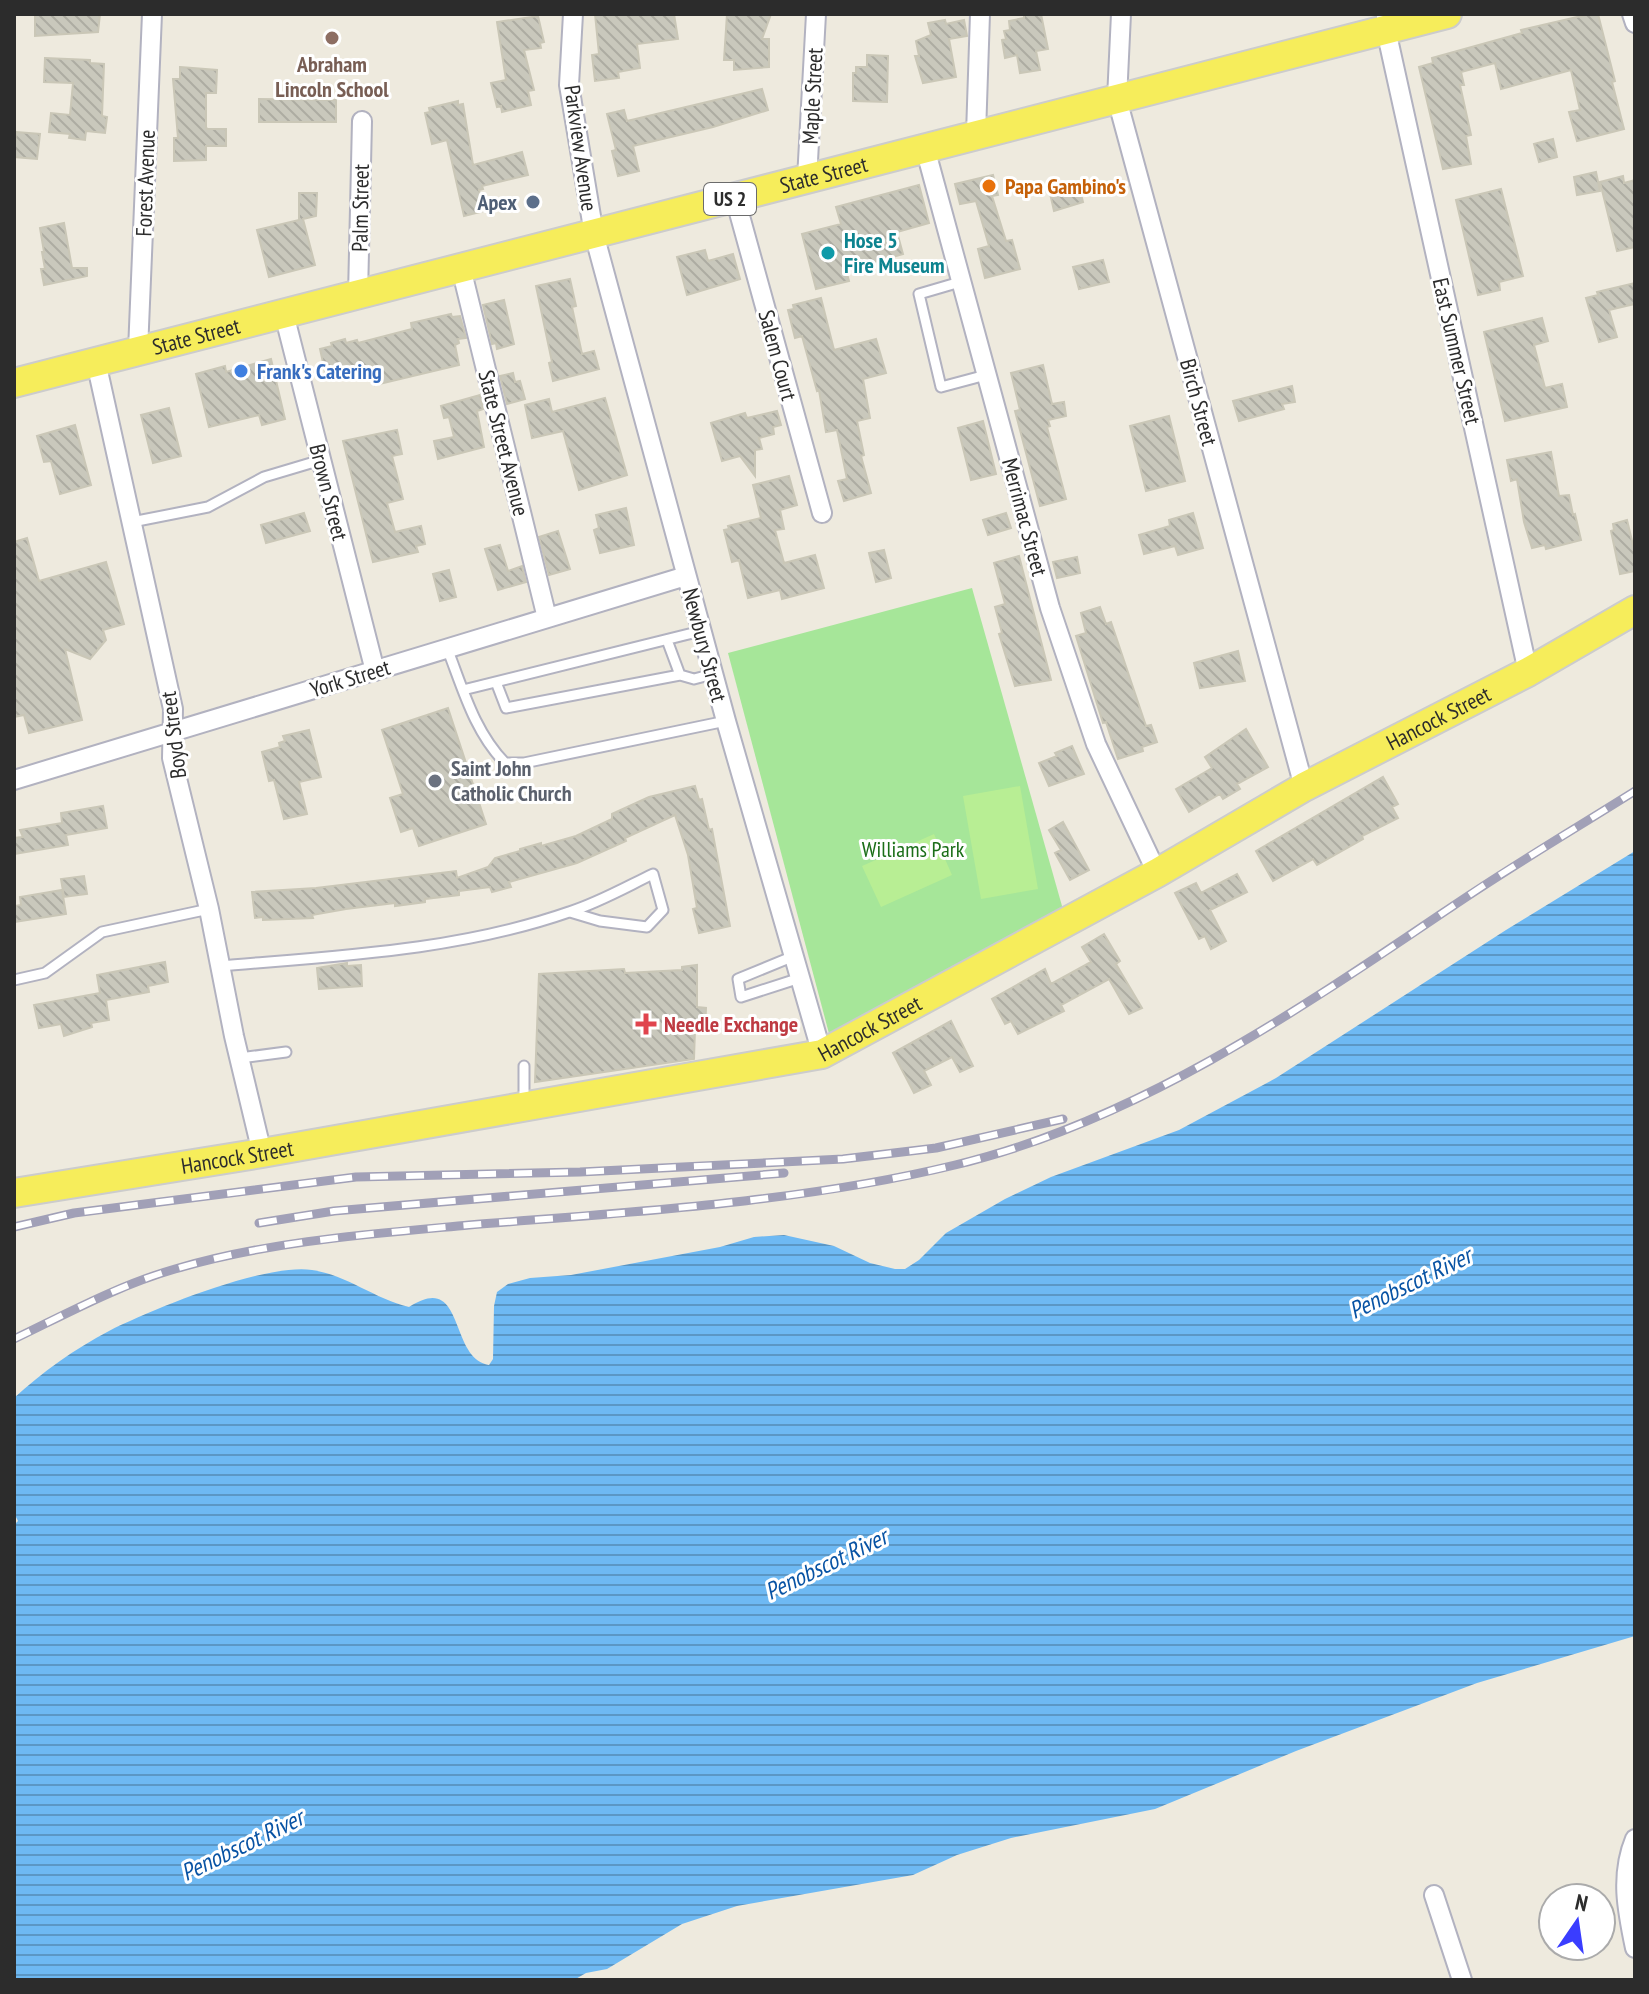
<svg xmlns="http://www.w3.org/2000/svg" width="1649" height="1994" font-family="'PT Sans Narrow',sans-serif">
	<defs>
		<pattern id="water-rules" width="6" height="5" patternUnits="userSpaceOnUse" patternTransform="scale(2)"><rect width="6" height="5" fill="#6eb9f3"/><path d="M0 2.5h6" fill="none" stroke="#5b97c5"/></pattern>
		<pattern id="building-back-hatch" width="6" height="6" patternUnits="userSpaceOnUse" patternTransform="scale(2)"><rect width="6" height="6" fill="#c9c8bc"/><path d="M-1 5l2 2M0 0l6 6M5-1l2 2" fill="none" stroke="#adaca2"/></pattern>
	</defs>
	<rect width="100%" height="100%" fill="#eeeade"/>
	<path fill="#a6e699" d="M 972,588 L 1064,913 L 831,1041 L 728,653 Z"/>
	<path fill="#b8ee94" d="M 1020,786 L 1038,889 L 981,899 L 963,796 Z
		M 934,834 L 952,875 L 881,907 L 862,866 Z"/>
	<path fill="url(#water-rules)" d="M 1635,851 L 1635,1636 L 1477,1683 L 1296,1751 L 1155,1809 L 1011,1838 L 957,1855 L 913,1875 L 737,1906 L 682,1924 L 607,1969 L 586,1973 L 574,1980 L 14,1980 L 14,1525 L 18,1521 L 14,1513 L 14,1398 C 41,1373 76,1348 109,1331 C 153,1309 265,1263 312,1270 C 347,1275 375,1299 409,1307 C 466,1270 448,1358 489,1365 L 493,1359 L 494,1306 L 497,1292 L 508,1284 L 530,1278 L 571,1275 L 720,1247 L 754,1237 L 784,1235 L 834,1246 L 870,1263 L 895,1269 L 905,1269 L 919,1260 L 946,1233 L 1005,1199 L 1051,1177 L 1179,1130 L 1276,1078 L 1506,930 Z"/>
	<path fill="url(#building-back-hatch)" stroke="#cac7b7" stroke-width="2" d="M 35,14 L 100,14 L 98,32 L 35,36 Z
		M 595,14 L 674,14 L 678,39 L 637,44 L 640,68 L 618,72 L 619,78 L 595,81 L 592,55 L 599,54 Z
		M 727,14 L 771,14 L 762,39 L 769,39 L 769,67 L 734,70 L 734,60 L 724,60 Z
		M 1024,14 L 1041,14 L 1048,49 L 1036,51 L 1040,70 L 1020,73 L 1017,55 L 1005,58 L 1002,40 L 1006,39 L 1004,31 L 1010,30 L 1009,21 L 1024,18 Z
		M 1590,14 L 1598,14 L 1615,81 L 1612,82 L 1624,129 L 1577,141 L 1569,112 L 1580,110 L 1571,70 L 1501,89 L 1495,63 L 1461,72 L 1464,85 L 1460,85 L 1471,135 L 1466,136 L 1471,164 L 1443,169 L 1419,67 L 1433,63 L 1432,58 L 1522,33 L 1521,30 Z
		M 538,16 L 544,42 L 540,43 L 541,48 L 524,50 L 534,90 L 528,91 L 531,105 L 502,112 L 501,106 L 497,107 L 491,83 L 506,80 L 497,22 Z
		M 945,20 L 946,24 L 964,20 L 967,36 L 949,39 L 956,77 L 923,83 L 915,56 L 919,56 L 916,41 L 931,35 L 928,23 Z
		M 867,55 L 888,56 L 887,102 L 853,101 L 853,73 L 856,73 L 856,67 L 867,67 Z
		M 45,58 L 90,60 L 90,63 L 104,64 L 102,116 L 107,117 L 105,133 L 86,131 L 85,140 L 69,138 L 70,134 L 49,132 L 51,113 L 70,115 L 73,83 L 44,82 Z
		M 180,67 L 217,70 L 216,93 L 206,93 L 206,127 L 207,129 L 226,129 L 226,146 L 206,146 L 206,160 L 174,161 L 174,138 L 178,138 L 173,79 L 180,79 Z
		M 762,89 L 768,110 L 713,127 L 633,146 L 639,171 L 618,176 L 612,151 L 616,150 L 607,114 L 624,110 L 627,121 Z
		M 259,99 L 336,100 L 336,122 L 259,122 Z
		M 458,101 L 458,105 L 463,104 L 473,165 L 522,152 L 528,175 L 482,186 L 483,189 L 479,190 L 484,211 L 464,216 L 447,140 L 432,144 L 425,113 L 430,112 L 429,108 Z
		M 16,132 L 40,134 L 37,159 L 14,157 Z
		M 1553,139 L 1557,157 L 1539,162 L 1534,144 Z
		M 1596,172 L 1600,191 L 1577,195 L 1574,177 Z
		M 993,175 L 998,195 L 992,196 L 1006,241 L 1012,240 L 1020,269 L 985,278 L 978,249 L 989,246 L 976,201 L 960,204 L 955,184 Z
		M 1623,176 L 1624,183 L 1635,180 L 1635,247 L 1617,251 L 1600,182 Z
		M 1078,182 L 1083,202 L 1054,211 L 1049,189 Z
		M 919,185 L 929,223 L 897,232 L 903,254 L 846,270 L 849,281 L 816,289 L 802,234 L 841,224 L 836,207 Z
		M 1501,189 L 1523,276 L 1499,282 L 1500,290 L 1478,295 L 1456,200 Z
		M 299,193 L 317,193 L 316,216 L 303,219 L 315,265 L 269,277 L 257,230 L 299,220 Z
		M 64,223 L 72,268 L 87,268 L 87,276 L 44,285 L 41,269 L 45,269 L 42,252 L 44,252 L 40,228 Z
		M 705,250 L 708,261 L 733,254 L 740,279 L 687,295 L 677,257 Z
		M 1103,260 L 1109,282 L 1079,289 L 1073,267 Z
		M 570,279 L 576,306 L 572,307 L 582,354 L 594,351 L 599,369 L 553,381 L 549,363 L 552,362 L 536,286 Z
		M 1635,283 L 1635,304 L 1609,310 L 1617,337 L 1599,342 L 1586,298 L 1598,295 L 1597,292 Z
		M 821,298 L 834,350 L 876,339 L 886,373 L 863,379 L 870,418 L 857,421 L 864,455 L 861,456 L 871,493 L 844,501 L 838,481 L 847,479 L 837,430 L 826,432 L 819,390 L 817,391 L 802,336 L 795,338 L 788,310 L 794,309 L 793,305 Z
		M 504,300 L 514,344 L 497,349 L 496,343 L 492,344 L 483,305 Z
		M 451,314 L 452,317 L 460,316 L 466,338 L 458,339 L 459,343 L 455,345 L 459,365 L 375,385 L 371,366 L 326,376 L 320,349 L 332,346 L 331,343 L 345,339 L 346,343 L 357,340 L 358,343 L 412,329 L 411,323 Z
		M 1542,318 L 1548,341 L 1534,345 L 1545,388 L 1562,384 L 1567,407 L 1505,421 L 1484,332 Z
		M 271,359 L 285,419 L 262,425 L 259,415 L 209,427 L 196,374 L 225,366 L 226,372 Z
		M 1043,365 L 1052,404 L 1064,402 L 1066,416 L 1048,420 L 1050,426 L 1047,427 L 1066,499 L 1040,506 L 1015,411 L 1020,410 L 1011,373 Z
		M 513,373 L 515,382 L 520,381 L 525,399 L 507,404 L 500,376 Z
		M 1292,386 L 1295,402 L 1282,404 L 1284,409 L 1239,421 L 1233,401 Z
		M 480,395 L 483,409 L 477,411 L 484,447 L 438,459 L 434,441 L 454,437 L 449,417 L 444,418 L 441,406 Z
		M 605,398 L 627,475 L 579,490 L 563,431 L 532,438 L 525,405 L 549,399 L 552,412 Z
		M 169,408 L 181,456 L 153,463 L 141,415 Z
		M 777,411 L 781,425 L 773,427 L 774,434 L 759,438 L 762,449 L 755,450 L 755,476 L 740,456 L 722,461 L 711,423 L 745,413 L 747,418 Z
		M 1169,416 L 1185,481 L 1146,491 L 1130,426 Z
		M 983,421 L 996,474 L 971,480 L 958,428 Z
		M 75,425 L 91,485 L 60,494 L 51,461 L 44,462 L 37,436 Z
		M 397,430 L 402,454 L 392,456 L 403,499 L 387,503 L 395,532 L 421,526 L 425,544 L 416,546 L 418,552 L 373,562 L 343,441 Z
		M 1551,452 L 1559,496 L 1569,495 L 1573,515 L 1575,514 L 1581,540 L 1546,549 L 1545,545 L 1532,548 L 1524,522 L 1517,479 L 1511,481 L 1507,460 Z
		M 789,476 L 797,505 L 780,510 L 784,529 L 775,530 L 784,563 L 815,555 L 824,588 L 782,599 L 780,590 L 748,598 L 739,560 L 732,562 L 724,530 L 729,529 L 728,526 L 761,518 L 753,485 Z
		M 626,508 L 634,545 L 600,553 L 594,530 L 599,528 L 596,515 Z
		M 304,513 L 310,531 L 266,543 L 261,525 Z
		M 1006,513 L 1011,528 L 988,535 L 983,520 Z
		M 1193,513 L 1203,548 L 1178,555 L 1175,546 L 1144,554 L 1139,535 L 1170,526 L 1169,520 Z
		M 1627,520 L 1635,553 L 1635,571 L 1620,574 L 1611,531 L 1614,530 L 1613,524 Z
		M 558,531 L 570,569 L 549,575 L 539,537 Z
		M 27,538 L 39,581 L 106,562 L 124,624 L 103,630 L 106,640 L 90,659 L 65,649 L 82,720 L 29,733 L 24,715 L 14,717 L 14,542 Z
		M 500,545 L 508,571 L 522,566 L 526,582 L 498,590 L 485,549 Z
		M 884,550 L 891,578 L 876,582 L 869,553 Z
		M 1019,556 L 1051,680 L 1015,686 L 999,634 L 1002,633 L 995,607 L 1005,604 L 994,563 Z
		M 1077,557 L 1080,573 L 1057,578 L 1053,562 Z
		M 449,570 L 456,597 L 440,601 L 433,574 Z
		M 1100,607 L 1106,624 L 1111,622 L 1146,726 L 1151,725 L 1157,742 L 1142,747 L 1143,751 L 1118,759 L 1106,722 L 1103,723 L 1076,636 L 1086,633 L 1081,613 Z
		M 1238,651 L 1245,681 L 1200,688 L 1194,663 Z
		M 448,708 L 486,824 L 419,846 L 413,828 L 401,832 L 390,798 L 403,794 L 382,730 Z
		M 1246,729 L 1268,767 L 1237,784 L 1240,789 L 1223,799 L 1220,794 L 1189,812 L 1176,789 L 1212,768 L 1205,757 Z
		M 309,730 L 321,777 L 299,782 L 307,814 L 284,819 L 274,780 L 269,781 L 262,752 L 280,747 L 279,743 L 285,741 L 283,736 Z
		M 1072,746 L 1084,774 L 1049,786 L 1039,763 L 1057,756 L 1055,753 Z
		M 1383,777 L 1398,804 L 1392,807 L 1398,818 L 1362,836 L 1363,839 L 1317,865 L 1313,859 L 1273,881 L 1256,851 Z
		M 695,786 L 699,800 L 702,799 L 709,830 L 712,829 L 730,926 L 699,933 L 693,909 L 697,908 L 688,855 L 675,815 L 625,838 L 626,841 L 577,863 L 509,882 L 511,887 L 492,892 L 490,887 L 459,891 L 459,895 L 425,899 L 425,902 L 395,906 L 395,903 L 346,909 L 312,915 L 313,918 L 263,920 L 263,917 L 255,918 L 252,892 L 316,888 L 456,871 L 457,878 L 488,867 L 495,858 L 520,851 L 520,849 L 541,843 L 541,846 L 576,836 L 612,819 L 612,814 L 649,797 Z
		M 103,806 L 107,828 L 66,835 L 68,845 L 14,854 L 14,838 L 23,837 L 20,830 L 62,823 L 61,813 Z
		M 1063,822 L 1089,870 L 1070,880 L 1055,853 L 1061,850 L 1049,830 Z
		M 1237,874 L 1247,892 L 1210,910 L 1226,941 L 1211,949 L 1205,936 L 1199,939 L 1175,893 L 1196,883 L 1201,893 Z
		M 84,876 L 87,894 L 64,897 L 61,879 Z
		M 62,890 L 66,914 L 14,922 L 14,906 L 21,905 L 20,897 Z
		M 1104,934 L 1120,961 L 1116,964 L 1142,1008 L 1129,1014 L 1109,979 L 1061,1005 L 1064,1011 L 1018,1034 L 1011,1021 L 1005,1024 L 992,999 L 1045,969 L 1051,984 L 1091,962 L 1082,947 Z
		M 165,962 L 168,982 L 148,986 L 149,992 L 106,1000 L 109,1020 L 91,1023 L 92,1027 L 64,1036 L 61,1024 L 39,1028 L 34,1005 L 100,993 L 97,975 Z
		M 347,963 L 347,966 L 361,965 L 362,986 L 319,989 L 317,968 Z
		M 697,965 L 697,1007 L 706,1008 L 705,1030 L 695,1029 L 694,1059 L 535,1082 L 539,974 L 624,969 L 625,973 L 682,970 L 682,967 Z
		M 951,1021 L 973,1066 L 960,1072 L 952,1057 L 924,1071 L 931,1085 L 914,1093 L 893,1053 Z"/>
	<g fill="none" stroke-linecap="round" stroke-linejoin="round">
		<defs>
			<path id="service" d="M 960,282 L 919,294 L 941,387 L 986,375
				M 132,522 L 208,507 L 264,477 L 321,460
				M 667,640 L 680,675
				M 447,648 C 463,689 474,731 505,763 L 524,763 L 726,721
				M 496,682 L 506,708 L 680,675 L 694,679 L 713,674
				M 463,690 L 701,631
				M 794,956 L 738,979 L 741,997 L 800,978
				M 219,966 C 336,956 457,951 569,912 C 598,903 626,887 653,874 L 663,910 L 647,927 L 600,921 L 570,912
				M 14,980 L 45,973 L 102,932 L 209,909
				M 240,1058 L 286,1052
				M 524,1066 L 524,1104"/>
			<path id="minor" d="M 573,14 L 569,85 L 594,234 L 726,721 L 822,1054
				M 1121,14 L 1117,99 L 1304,787
				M 1386,14 L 1386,30 L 1528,672
				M 1632,14 L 1635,23
				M 976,134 L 980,14
				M 925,148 L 1050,608 L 1096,744 L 1157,873
				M 807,179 L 816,14
				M 735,198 L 822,513
				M 461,268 L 547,618
				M 358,295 L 362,121
				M 284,314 L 375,671
				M 138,351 L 152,14
				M 96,362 L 173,709 L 172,758 L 209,909 L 234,1036 L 262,1153
				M 14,780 L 686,576
				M 1635,1839 C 1620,1875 1627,1910 1635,1948
				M 1434,1895 L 1462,1980"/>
			<g id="primary">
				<path id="s1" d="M 14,383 L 1447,14"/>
				<path id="s2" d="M 14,1193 L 262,1153 L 822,1054 L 1157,873 L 1304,787 L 1528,672 L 1635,610"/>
			</g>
		</defs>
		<use href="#service" stroke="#b2b2c0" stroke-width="13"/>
		<use href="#minor" stroke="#b2b2c0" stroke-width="22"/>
		<use href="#primary" stroke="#ccc" stroke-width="32"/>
		<use href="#service" stroke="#fff" stroke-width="9"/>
		<use href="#minor" stroke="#fff" stroke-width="18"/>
		<use href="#primary" stroke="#f6ed5b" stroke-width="28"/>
		<defs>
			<path id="rail" d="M 259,1223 L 334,1211 L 784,1173
				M 14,1227 L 74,1213 L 356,1177 L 580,1172 L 843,1159 L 936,1148 L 1063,1119
				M 14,1339 C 66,1314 119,1285 175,1269 C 270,1241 370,1234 469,1225 C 629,1212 798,1203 955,1165 C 1135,1122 1299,1010 1450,908 C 1510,867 1573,830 1635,791"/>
		</defs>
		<use href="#rail" stroke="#a1a0b7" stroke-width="9"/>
		<use href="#rail" stroke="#fff" stroke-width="6" stroke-dasharray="18" stroke-linecap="butt"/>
	</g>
	<circle fill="#8d6e63" stroke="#fff" stroke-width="3" cx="332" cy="38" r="8"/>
	<circle fill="#e8710a" stroke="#fff" stroke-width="3" cx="989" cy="186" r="8"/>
	<circle fill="#5c6f8a" stroke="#fff" stroke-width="3" cx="533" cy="202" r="8"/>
	<circle fill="#0f9aa8" stroke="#fff" stroke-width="3" cx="828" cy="253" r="8"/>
	<circle fill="#3f7fe0" stroke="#fff" stroke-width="3" cx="241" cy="371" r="8"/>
	<circle fill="#6b7280" stroke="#fff" stroke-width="3" cx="435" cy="781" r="8"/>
	<path fill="#e0444e" stroke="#fff" stroke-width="3" d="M642 1012h8v8h8v8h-8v8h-8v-8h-8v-8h8z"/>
	<g text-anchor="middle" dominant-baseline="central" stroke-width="6" stroke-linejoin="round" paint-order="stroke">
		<rect fill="#fff" stroke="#6b6b6b" stroke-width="2" x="704" y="183" width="52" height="32" rx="6"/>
		<g font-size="20" font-weight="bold" fill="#2c2c2c">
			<text x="730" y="199">US 2</text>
		</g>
		<g font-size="22" font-weight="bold" fill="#785e54" stroke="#fff">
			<text x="332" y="64">Abraham<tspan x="332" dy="25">Lincoln School</tspan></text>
		</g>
		<g font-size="22" fill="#2c2c2c" stroke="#fff">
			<text transform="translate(812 96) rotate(-87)">Maple Street</text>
			<text transform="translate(581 148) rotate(82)">Parkview Avenue</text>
			<text stroke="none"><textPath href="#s1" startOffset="836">State Street</textPath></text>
			<text transform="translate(145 183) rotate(-88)">Forest Avenue</text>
			<text transform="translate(360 208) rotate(-89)">Palm Street</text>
			<text stroke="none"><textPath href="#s1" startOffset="188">State Street</textPath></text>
			<text transform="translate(1457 351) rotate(77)">East Summer Street</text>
			<text transform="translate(778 355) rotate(75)">Salem Court</text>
			<text transform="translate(1199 402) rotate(75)">Birch Street</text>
			<text transform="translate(504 443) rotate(76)">State Street Avenue</text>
			<text transform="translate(329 492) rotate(76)">Brown Street</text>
			<text transform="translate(1025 517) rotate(75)">Merrimac Street</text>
			<text transform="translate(705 645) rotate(75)">Newbury Street</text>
			<text transform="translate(350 678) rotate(-17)">York Street</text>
			<text stroke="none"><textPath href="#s2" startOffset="1522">Hancock Street</textPath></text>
			<text transform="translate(173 735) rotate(-97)">Boyd Street</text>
			<text stroke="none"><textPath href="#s2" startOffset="874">Hancock Street</textPath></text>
			<text stroke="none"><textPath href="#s2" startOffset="226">Hancock Street</textPath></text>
		</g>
		<g font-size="22" font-weight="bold" fill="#c56008" stroke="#fff" text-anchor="start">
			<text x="1005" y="186">Papa Gambino's</text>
		</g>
		<g font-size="22" font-weight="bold" fill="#4e5e75" stroke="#fff" text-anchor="end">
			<text x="517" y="202">Apex</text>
		</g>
		<g font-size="22" font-weight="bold" fill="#0d838f" stroke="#fff" text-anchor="start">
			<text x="844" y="240">Hose 5<tspan x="844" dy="25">Fire Museum</tspan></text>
		</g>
		<g font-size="22" font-weight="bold" fill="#366cbe" stroke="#fff" text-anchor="start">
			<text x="257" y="371">Frank's Catering</text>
		</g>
		<g font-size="22" font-weight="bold" fill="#5b616d" stroke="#fff" text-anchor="start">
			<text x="451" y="768">Saint John<tspan x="451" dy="25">Catholic Church</tspan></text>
		</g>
		<g font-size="22" fill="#1b6e18" stroke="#fff">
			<text x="913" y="849">Williams Park</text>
		</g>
		<g font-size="22" font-weight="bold" fill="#be3a42" stroke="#fff" text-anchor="start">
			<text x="664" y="1024">Needle Exchange</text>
		</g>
		<g font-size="24" font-style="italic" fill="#0853a4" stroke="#fff">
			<text transform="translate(1410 1283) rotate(-26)">Penobscot River</text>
			<text transform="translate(826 1564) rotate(-26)">Penobscot River</text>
			<text transform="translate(242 1845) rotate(-26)">Penobscot River</text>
		</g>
	</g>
	<rect width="1649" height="1994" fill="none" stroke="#2c2c2c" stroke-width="32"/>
	<g transform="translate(1577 1922) rotate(13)"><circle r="38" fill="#ffffff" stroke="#ababab" stroke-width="2"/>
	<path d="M0-6L14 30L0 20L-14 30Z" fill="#3a3dff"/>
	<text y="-12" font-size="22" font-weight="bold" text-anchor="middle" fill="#2c2c2c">N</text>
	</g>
</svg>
